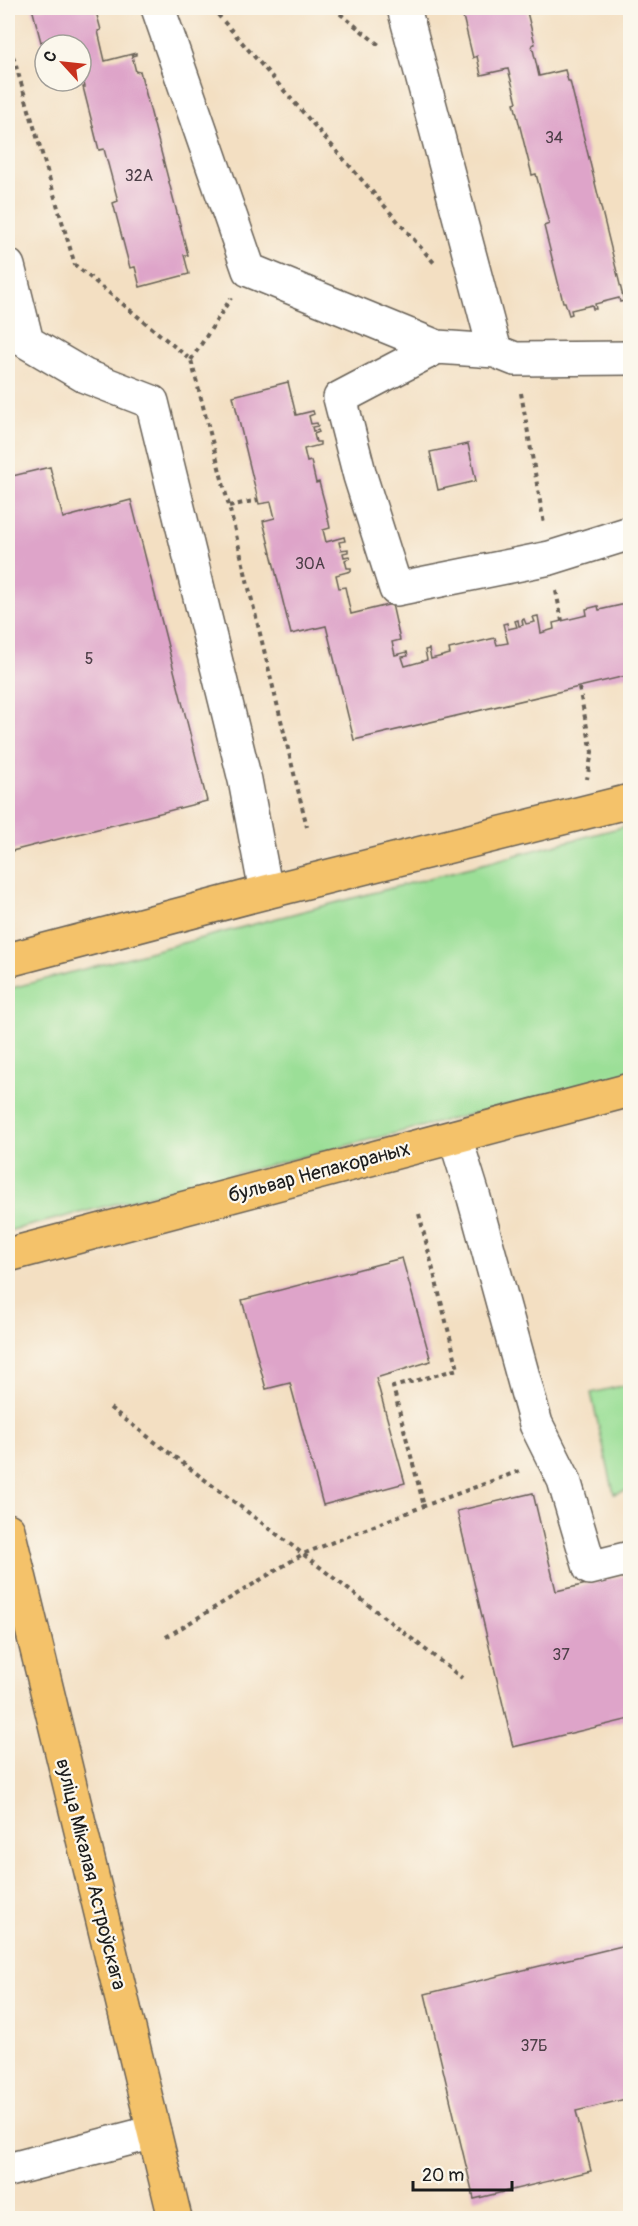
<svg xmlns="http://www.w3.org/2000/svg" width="638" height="2226" font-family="Pangolin,sans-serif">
	<rect width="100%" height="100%" fill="#fbf7ec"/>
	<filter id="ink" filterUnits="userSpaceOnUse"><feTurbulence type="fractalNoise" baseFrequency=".0167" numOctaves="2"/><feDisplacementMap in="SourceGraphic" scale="12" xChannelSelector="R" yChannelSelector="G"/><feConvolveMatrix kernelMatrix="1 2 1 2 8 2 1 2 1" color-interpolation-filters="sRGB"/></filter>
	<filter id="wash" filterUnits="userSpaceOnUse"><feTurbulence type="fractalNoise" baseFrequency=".008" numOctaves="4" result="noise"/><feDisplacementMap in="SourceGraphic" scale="24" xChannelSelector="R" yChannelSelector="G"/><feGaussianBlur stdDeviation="1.35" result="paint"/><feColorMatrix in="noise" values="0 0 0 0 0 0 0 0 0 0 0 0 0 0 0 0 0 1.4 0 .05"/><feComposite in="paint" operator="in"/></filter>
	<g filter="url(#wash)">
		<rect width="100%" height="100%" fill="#f3dfc2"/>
		<path fill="#9bdf97" stroke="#5c7e5a" stroke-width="1.5" d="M 630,825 L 630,1074 L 8,1231 L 8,989 Z
			M 630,1384 L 630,1490 L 614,1494 L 591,1393 Z"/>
		<g id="blocks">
			<path fill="#dea4c9" d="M 32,8 L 95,8 L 101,30 L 98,31 L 105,61 L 136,53 L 136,55 L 132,56 L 136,72 L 140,71 L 188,255 L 184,255 L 189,274 L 140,287 L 135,267 L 130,268 L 113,203 L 118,201 L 104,149 L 99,150 L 83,87 L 85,87 L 81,72 L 81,45 L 45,45 L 44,41 L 41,42 Z
				M 461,8 L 526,8 L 535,44 L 532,45 L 539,76 L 565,70 L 568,81 L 570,81 L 624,301 L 620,302 L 619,298 L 595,304 L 596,309 L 593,309 L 592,305 L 571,310 L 572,314 L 569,315 L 565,302 L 563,302 L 544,226 L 549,224 L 536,174 L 532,175 L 514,103 L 517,102 L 508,69 L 481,75 L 477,56 L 473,58 Z
				M 288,382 L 296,415 L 313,411 L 314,414 L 309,416 L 311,424 L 317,423 L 318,426 L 312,427 L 313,431 L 318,430 L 319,432 L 314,434 L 316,442 L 320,442 L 320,445 L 304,449 L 307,462 L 311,461 L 316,483 L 319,482 L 325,504 L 330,528 L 323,530 L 326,542 L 344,537 L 345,541 L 339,542 L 341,550 L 348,549 L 348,552 L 343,553 L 344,557 L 349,556 L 350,558 L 345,560 L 347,568 L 351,568 L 351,571 L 336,575 L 339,588 L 345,587 L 351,614 L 392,604 L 400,640 L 392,642 L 395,655 L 407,652 L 408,656 L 402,657 L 405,666 L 427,660 L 425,650 L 429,649 L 431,659 L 450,654 L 449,649 L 495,638 L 497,645 L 508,643 L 503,624 L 507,623 L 508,629 L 517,627 L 515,621 L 518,620 L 519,626 L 523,625 L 522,620 L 524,619 L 526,624 L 535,622 L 533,617 L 538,616 L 541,633 L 554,629 L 553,623 L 587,615 L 586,609 L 598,606 L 599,610 L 630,603 L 630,675 L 354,740 L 326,626 L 291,634 L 263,521 L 275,518 L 271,502 L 259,504 L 233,396 Z
				M 468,444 L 476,481 L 438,490 L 430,452 Z
				M 50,467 L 63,518 L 131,500 L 207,801 L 8,852 L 8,477 Z
				M 402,1258 L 431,1361 L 376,1378 L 405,1483 L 323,1505 L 290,1383 L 266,1389 L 242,1300 Z
				M 533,1493 L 556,1591 L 630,1574 L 630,1719 L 513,1747 L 457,1511 Z
				M 630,1944 L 630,2098 L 576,2111 L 591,2171 L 474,2199 L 425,1994 Z"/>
		</g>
	</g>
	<g filter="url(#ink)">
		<use href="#blocks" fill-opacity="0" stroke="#676056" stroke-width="1.5"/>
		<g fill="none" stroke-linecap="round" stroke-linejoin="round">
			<defs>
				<path id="minor" d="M 158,8 L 249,270 L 437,347 L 495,351 L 515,359 L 630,358
					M 404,8 L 495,351
					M 8,266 L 27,342 L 85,376 L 152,402 L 245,780 L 266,892
					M 437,347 L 340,398 L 360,476 L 396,589 L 550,558 L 630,533
					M 455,1137 L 474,1198 L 536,1424 L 564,1480 L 590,1568 L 630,1558
					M 8,2170 L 154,2132"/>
				<path id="major" d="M 8,960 L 266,892 L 630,801
					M 8,1255 L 630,1090
					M 8,1530 L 175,2218"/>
			</defs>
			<use href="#minor" stroke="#676056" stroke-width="36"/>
			<use href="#major" stroke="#676056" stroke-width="36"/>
			<path stroke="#676056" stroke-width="4" stroke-dasharray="4.5 4.5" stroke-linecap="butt" d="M 212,8 L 436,265
				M 333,8 L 379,45
				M 8,39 L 75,265 L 191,360 L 229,506 L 307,827
				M 191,360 L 231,298
				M 521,393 L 544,524
				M 229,506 L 258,500
				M 556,591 L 562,621
				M 579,688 L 592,752 L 587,779
				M 419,1214 L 458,1369 L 393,1387 L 424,1506
				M 110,1408 L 303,1554 L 462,1678
				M 166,1637 L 303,1554 L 424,1506 L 522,1470"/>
			<use href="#minor" stroke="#fff" stroke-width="33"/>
			<use href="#major" stroke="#f4c26a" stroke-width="33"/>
		</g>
	</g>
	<g text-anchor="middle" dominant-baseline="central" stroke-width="4.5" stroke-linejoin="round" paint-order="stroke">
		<g font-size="16" fill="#4c3e47">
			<text x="554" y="138">34</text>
			<text x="139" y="176">32А</text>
			<text x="310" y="564">30А</text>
			<text x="89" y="659">5</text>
			<text x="561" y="1655">37</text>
			<text x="534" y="2046">37Б</text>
		</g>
		<g font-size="20" fill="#1c1c1c" stroke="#fbf7ec">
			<text transform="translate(319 1172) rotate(-15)">бульвар Непакораных</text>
			<text transform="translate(91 1874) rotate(76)">вуліца Мікалая Астроўскага</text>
		</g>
	</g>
	<rect width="638" height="2226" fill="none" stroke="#fbf7ec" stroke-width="30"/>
	<g transform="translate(63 63) rotate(297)"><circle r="28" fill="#fbf7ec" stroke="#a29f99" stroke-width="1.5"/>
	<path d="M0-4.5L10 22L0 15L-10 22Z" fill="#c8321e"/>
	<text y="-9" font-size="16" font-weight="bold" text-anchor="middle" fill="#1c1c1c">С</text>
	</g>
	<path d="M413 2181v9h99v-9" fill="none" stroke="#1c1c1c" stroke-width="3"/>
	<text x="422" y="2181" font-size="18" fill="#1c1c1c" stroke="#fbf7ec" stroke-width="4.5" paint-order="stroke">20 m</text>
</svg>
